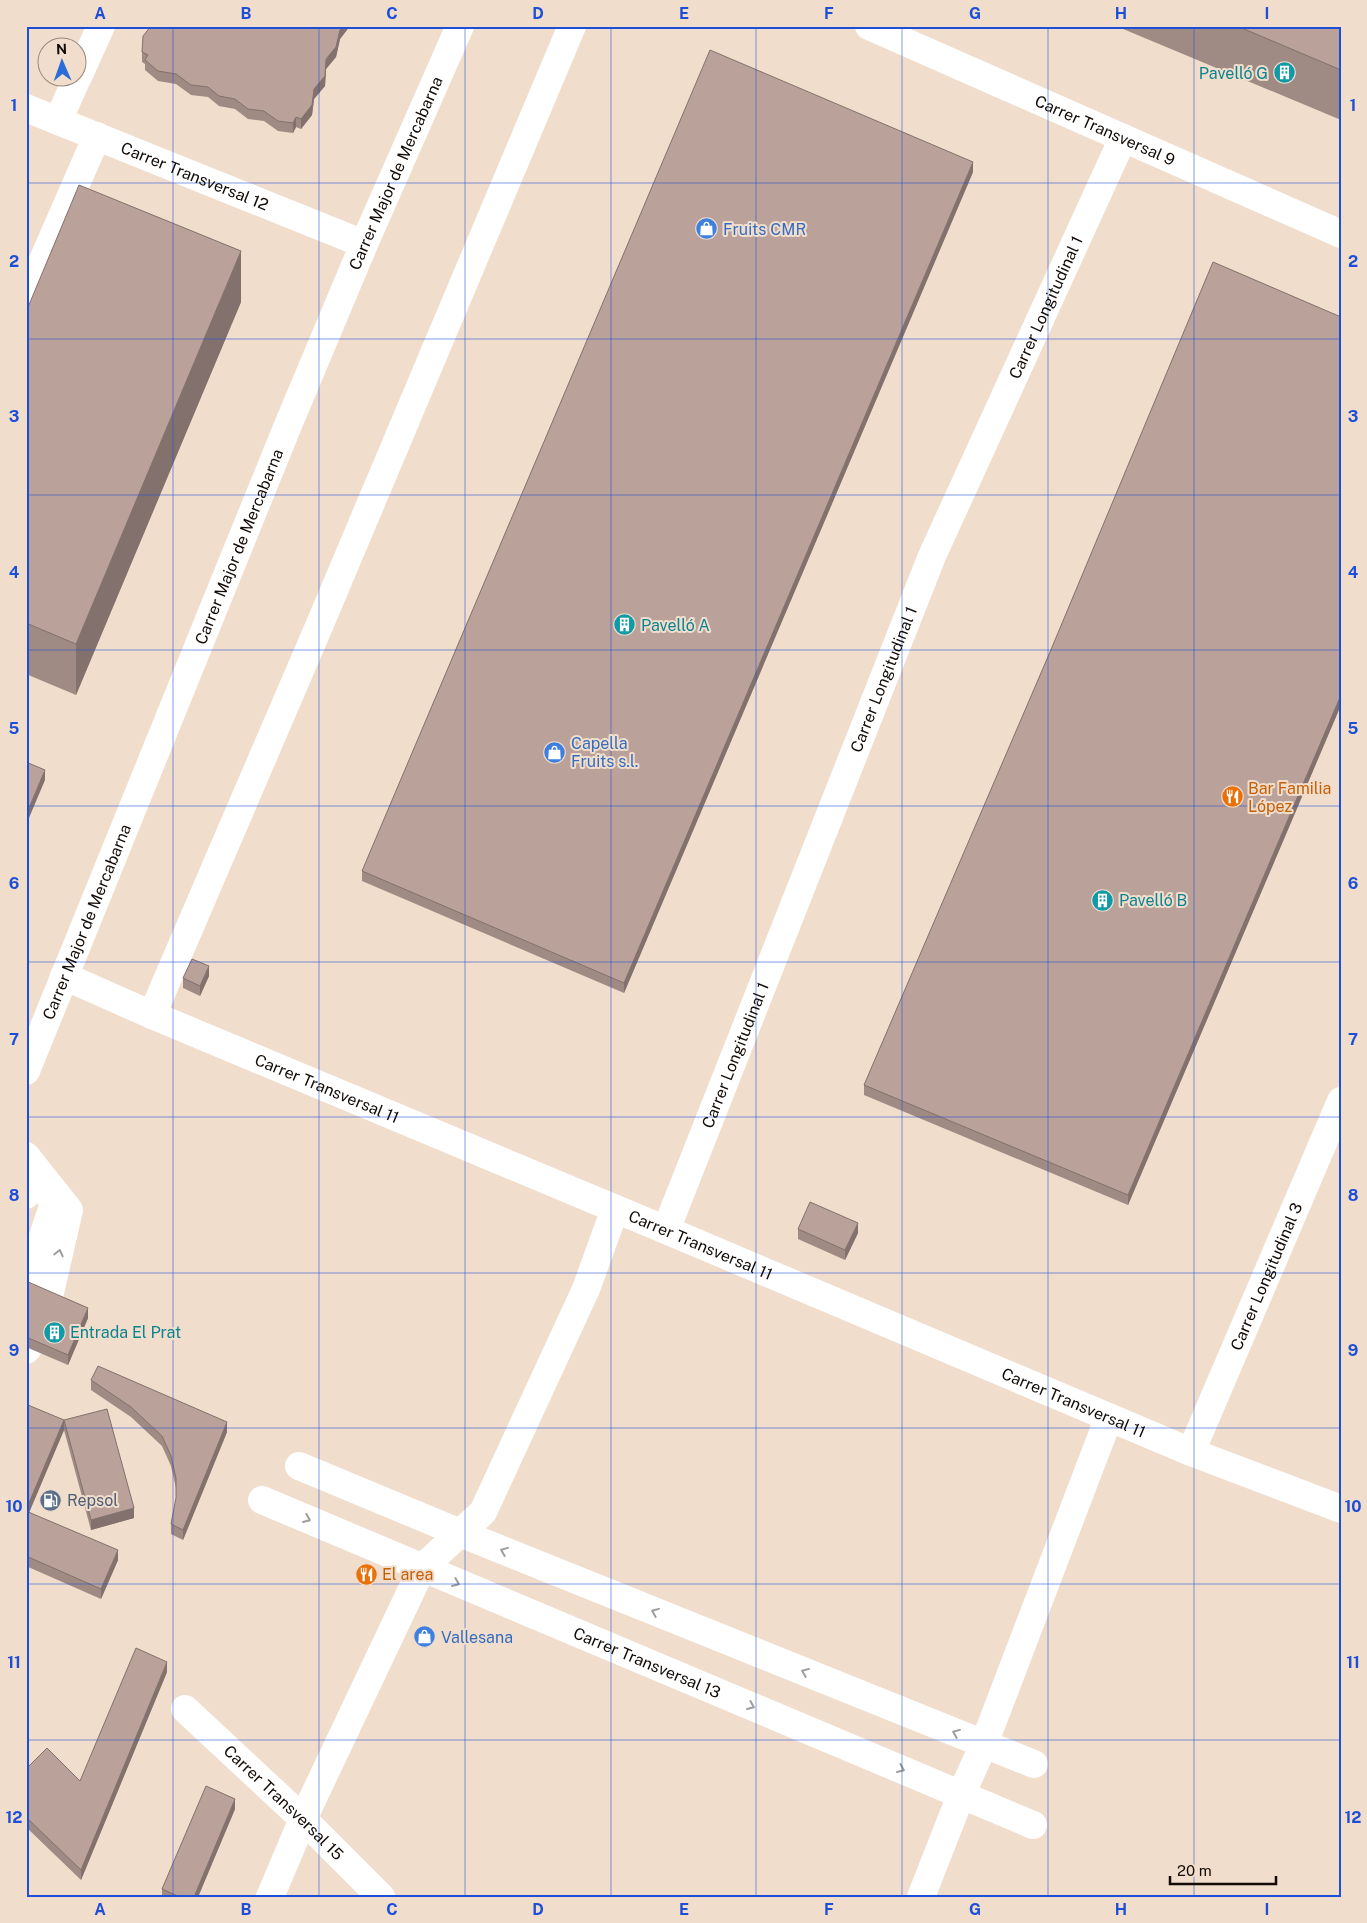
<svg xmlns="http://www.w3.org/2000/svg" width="1367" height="1923" font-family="'Public Sans',sans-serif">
	<rect width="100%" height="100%" fill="#f0ddcc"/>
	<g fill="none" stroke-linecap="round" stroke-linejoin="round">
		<g stroke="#fff" stroke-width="28">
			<path id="s1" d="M 869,26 L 1341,234"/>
			<path d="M 78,77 L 101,26"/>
			<path id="s2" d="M 26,108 L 364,244"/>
			<path d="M 58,121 L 77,78"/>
			<path d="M 26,299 L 97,136"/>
			<path id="s3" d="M 64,976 L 152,1015 L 666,1230 L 1191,1452 L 1341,1509"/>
			<path d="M 152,1015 L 317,631 L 572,26"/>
			<path id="s4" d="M 26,1071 L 286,430 L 364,244 L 460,26"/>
			<path d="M 26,1156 L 69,1210 L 48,1301"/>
			<path d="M 26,1183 L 28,1188 L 26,1195"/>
			<path id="s5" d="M 666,1230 L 932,556 L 1123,138"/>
			<path d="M 26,1287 L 54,1203 L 48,1194"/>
			<path d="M 26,1350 L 28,1348"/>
			<path id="s6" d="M 1191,1452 L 1341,1101"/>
			<path d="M 299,1466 L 460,1533 L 1034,1764"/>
			<path id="s7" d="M 262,1500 L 1033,1825"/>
			<path id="s8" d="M 185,1709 L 303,1819 L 381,1897"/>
			<path d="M 270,1897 L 303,1819 L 422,1568 L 483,1512 L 586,1289 L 615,1209"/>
			<path d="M 921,1897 L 961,1795 L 984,1744 L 1109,1417"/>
		</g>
	</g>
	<path fill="#a08a84" d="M 151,26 L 350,26 L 340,39 L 336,57 L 326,69 L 325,86 L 314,99 L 312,115 L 301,129 L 296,127 L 293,133 L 278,131 L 264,121 L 248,119 L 235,109 L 219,106 L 208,97 L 191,95 L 176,84 L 158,81 L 145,70 L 145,64 L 142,62 L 142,52 Z
		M 1116,26 L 1341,26 L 1341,120 Z
		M 973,172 L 624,993 L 362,881 L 362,871 Z
		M 241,302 L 76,695 L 26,674 L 26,312 Z
		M 1341,317 L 1341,705 L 1128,1205 L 864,1095 L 864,1085 Z
		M 209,976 L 200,996 L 183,988 L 183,978 Z
		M 798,1229 L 858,1233 L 845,1260 L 798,1239 Z
		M 26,1281 L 88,1318 L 68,1365 L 26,1347 Z
		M 91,1380 L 227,1432 L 183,1540 L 171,1534 L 171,1524 L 176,1499 L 176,1488 L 171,1466 L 162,1446 L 131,1417 L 91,1390 Z
		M 26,1409 L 64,1420 L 134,1518 L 91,1530 L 64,1430 L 29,1512 L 118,1560 L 101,1599 L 26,1566 Z
		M 167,1672 L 81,1880 L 26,1827 L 26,1769 L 80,1781 Z
		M 235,1809 L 198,1897 L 162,1897 L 162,1889 Z"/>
	<path fill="#82716c" d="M 342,26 L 350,26 L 340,39 L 336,57 L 326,69 L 325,86 L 314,99 L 312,115 L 301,129 L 301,119 L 340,30 Z
		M 296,117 L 296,127 L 293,133 L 293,123 Z
		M 973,162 L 973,172 L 624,993 L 624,983 Z
		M 241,251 L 241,302 L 76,695 L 76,644 Z
		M 1341,695 L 1341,705 L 1128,1205 L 1128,1195 Z
		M 45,770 L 45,780 L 26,825 L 26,815 Z
		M 209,966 L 209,976 L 200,996 L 200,986 Z
		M 858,1223 L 858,1233 L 845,1260 L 845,1250 Z
		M 88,1308 L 88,1318 L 68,1365 L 68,1355 Z
		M 64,1420 L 64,1430 L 26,1520 L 26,1510 Z
		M 227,1422 L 227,1432 L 183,1540 L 183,1530 Z
		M 134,1508 L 134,1518 L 91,1530 L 91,1520 Z
		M 118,1550 L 118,1560 L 101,1599 L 101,1589 Z
		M 167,1662 L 167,1672 L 81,1880 L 81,1870 Z
		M 235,1799 L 235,1809 L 198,1897 L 194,1897 Z"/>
	<path fill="#baa19a" stroke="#82716c" d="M 151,26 L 342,26 L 340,30 L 336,47 L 326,59 L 325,76 L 314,89 L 312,105 L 301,119 L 296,117 L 293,123 L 278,121 L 264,111 L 248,109 L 235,99 L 219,96 L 208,87 L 191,85 L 176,74 L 158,71 L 145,60 L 148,55 L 142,52 L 143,36 Z
		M 1237,26 L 1341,26 L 1341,70 Z
		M 710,50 L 973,162 L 624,983 L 362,871 Z
		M 79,185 L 241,251 L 76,644 L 26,623 L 26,312 Z
		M 1213,262 L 1341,317 L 1341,695 L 1128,1195 L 864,1085 L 1050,652 Z
		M 26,762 L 45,770 L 26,815 Z
		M 192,959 L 209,966 L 200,986 L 183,978 Z
		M 810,1202 L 858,1223 L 845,1250 L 798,1229 Z
		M 26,1281 L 88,1308 L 68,1355 L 26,1337 Z
		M 98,1366 L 227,1422 L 183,1530 L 171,1524 L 176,1498 L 176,1478 L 171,1456 L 162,1436 L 131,1407 L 91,1380 Z
		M 28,1405 L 64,1420 L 26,1510 L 26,1409 Z
		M 107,1409 L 134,1508 L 91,1520 L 64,1420 Z
		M 26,1511 L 118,1550 L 101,1589 L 26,1556 Z
		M 136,1648 L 167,1662 L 81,1870 L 26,1817 L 26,1769 L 47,1748 L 80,1781 Z
		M 206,1786 L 235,1799 L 194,1897 L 180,1897 L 162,1889 Z"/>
	<defs><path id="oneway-chevron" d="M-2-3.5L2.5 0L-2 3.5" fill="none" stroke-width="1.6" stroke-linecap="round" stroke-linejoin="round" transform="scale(1.25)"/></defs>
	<g stroke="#a09d9b">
		<use href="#oneway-chevron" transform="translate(59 1253) rotate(-77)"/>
		<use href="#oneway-chevron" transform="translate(307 1519) rotate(23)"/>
		<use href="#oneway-chevron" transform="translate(504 1551) rotate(-158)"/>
		<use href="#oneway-chevron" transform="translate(456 1583) rotate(23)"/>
		<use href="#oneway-chevron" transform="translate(655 1612) rotate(-158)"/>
		<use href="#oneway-chevron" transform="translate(805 1672) rotate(-158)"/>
		<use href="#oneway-chevron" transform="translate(751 1706) rotate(23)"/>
		<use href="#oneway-chevron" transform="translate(956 1733) rotate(-158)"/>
		<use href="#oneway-chevron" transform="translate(901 1769) rotate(23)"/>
	</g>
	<path fill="none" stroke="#1d4ed8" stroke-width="1" stroke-opacity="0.55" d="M 173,26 L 173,1897M 319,26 L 319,1897M 465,26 L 465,1897M 611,26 L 611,1897M 756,26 L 756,1897M 902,26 L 902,1897M 1048,26 L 1048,1897M 1194,26 L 1194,1897M 26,183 L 1341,183M 26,339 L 1341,339M 26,495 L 1341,495M 26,650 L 1341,650M 26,806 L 1341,806M 26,962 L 1341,962M 26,1117 L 1341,1117M 26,1273 L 1341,1273M 26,1428 L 1341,1428M 26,1584 L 1341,1584M 26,1740 L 1341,1740"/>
	<defs>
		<symbol id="building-disc" viewBox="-11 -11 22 22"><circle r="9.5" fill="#0f9aa8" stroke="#f0ddcc"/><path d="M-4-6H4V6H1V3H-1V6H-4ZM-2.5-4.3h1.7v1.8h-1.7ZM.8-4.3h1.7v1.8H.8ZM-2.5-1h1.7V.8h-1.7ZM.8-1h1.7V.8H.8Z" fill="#fff"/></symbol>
		<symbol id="shop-disc" viewBox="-11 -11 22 22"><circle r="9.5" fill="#3f7fe0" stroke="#f0ddcc"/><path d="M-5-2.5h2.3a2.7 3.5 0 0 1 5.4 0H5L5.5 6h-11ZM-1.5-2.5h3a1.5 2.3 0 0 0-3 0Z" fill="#fff"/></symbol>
		<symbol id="restaurant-disc" viewBox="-11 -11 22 22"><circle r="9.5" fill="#e8710a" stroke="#f0ddcc"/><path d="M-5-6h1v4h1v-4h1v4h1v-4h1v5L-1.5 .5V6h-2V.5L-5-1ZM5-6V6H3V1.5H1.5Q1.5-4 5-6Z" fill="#fff"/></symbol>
		<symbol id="fuel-disc" viewBox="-11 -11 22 22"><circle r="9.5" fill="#5c6f8a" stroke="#f0ddcc"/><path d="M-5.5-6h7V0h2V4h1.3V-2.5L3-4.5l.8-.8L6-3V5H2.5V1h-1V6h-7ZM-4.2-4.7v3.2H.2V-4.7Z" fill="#fff"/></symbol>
	</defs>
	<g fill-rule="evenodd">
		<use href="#building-disc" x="1272" y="60" width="25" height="25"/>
		<use href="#shop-disc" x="694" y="216" width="25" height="25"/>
		<use href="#building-disc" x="612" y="612" width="25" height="25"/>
		<use href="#shop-disc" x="542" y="740" width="25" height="25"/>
		<use href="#restaurant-disc" x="1220" y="784" width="25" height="25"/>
		<use href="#building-disc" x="1090" y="888" width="25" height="25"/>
		<use href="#building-disc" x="42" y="1320" width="25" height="25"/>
		<use href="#fuel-disc" x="38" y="1488" width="25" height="25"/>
		<use href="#restaurant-disc" x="354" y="1562" width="25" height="25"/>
		<use href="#shop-disc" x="412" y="1624" width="25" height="25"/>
	</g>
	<g text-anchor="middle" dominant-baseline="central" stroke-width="4" stroke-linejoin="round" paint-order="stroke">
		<g font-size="16" fill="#0d838f" stroke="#f0ddcc" text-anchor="start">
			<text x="1268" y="73" text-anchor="end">Pavelló G</text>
			<text x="641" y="625">Pavelló A</text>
			<text x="1119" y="900">Pavelló B</text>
			<text x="70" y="1332">Entrada El Prat</text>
		</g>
		<g font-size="16" fill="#120b06" stroke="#f0ddcc">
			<text stroke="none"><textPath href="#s1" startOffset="258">Carrer Transversal 9</textPath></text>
			<text stroke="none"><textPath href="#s4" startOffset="971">Carrer Major de Mercabarna</textPath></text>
			<text stroke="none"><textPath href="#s2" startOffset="182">Carrer Transversal 12</textPath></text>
			<text stroke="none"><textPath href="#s5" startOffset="998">Carrer Longitudinal 1</textPath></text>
			<text stroke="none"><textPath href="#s4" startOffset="566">Carrer Major de Mercabarna</textPath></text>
			<text stroke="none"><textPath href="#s5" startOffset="592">Carrer Longitudinal 1</textPath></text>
			<text stroke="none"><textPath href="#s4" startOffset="161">Carrer Major de Mercabarna</textPath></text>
			<text stroke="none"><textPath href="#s5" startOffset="188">Carrer Longitudinal 1</textPath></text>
			<text stroke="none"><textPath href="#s3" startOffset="286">Carrer Transversal 11</textPath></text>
			<text stroke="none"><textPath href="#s3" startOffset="691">Carrer Transversal 11</textPath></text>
			<text stroke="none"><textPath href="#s6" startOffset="191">Carrer Longitudinal 3</textPath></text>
			<text stroke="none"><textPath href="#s3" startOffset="1096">Carrer Transversal 11</textPath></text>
			<text stroke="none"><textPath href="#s7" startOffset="418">Carrer Transversal 13</textPath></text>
			<text stroke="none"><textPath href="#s8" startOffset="136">Carrer Transversal 15</textPath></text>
		</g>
		<g font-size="16" fill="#366cbe" stroke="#f0ddcc" text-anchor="start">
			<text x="723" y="229">Fruits CMR</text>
			<text x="571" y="743">Capella<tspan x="571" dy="18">Fruits s.l.</tspan></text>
			<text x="441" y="1637">Vallesana</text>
		</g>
		<g font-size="16" fill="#c56008" stroke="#f0ddcc" text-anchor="start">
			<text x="1248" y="788">Bar Familia<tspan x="1248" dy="18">López</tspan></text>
			<text x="382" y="1574">El area</text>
		</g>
		<g font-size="16" fill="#4e5e75" stroke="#f0ddcc" text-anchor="start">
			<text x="67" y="1500">Repsol</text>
		</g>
	</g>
	<rect width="1367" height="1923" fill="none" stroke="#f0ddcc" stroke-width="55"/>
	<g transform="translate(62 62) rotate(358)"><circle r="24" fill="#f0ddcc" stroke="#97897d"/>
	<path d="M0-4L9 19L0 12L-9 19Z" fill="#2b6cd9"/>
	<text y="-8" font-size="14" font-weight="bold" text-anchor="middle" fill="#120b06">N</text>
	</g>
	<path d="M1170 1876v8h106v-8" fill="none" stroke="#120b06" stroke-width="2.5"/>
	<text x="1177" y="1876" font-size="15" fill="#120b06" stroke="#f0ddcc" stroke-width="4" paint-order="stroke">20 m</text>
	<rect x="28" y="28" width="1312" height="1868" fill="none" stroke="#1d4ed8" stroke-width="2"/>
	<g font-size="16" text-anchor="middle" font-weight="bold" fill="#1d4ed8">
		<text x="100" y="19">A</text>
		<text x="246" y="19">B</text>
		<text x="392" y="19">C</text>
		<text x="538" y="19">D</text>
		<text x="684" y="19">E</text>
		<text x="829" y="19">F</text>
		<text x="975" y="19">G</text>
		<text x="1121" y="19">H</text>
		<text x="1267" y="19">I</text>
		<text x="14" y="111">1</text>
		<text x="1353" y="111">1</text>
		<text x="14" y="267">2</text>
		<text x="1353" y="267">2</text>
		<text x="14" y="422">3</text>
		<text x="1353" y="422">3</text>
		<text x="14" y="578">4</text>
		<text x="1353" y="578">4</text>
		<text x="14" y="734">5</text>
		<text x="1353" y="734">5</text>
		<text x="14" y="889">6</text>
		<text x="1353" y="889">6</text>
		<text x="14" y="1045">7</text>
		<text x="1353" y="1045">7</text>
		<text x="14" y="1201">8</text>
		<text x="1353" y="1201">8</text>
		<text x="14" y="1356">9</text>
		<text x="1353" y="1356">9</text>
		<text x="14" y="1512">10</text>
		<text x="1353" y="1512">10</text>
		<text x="14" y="1668">11</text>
		<text x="1353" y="1668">11</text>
		<text x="14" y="1823">12</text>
		<text x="1353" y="1823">12</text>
		<text x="100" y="1915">A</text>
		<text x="246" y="1915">B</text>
		<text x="392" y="1915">C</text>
		<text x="538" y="1915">D</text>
		<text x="684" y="1915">E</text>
		<text x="829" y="1915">F</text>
		<text x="975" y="1915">G</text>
		<text x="1121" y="1915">H</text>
		<text x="1267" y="1915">I</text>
	</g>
</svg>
